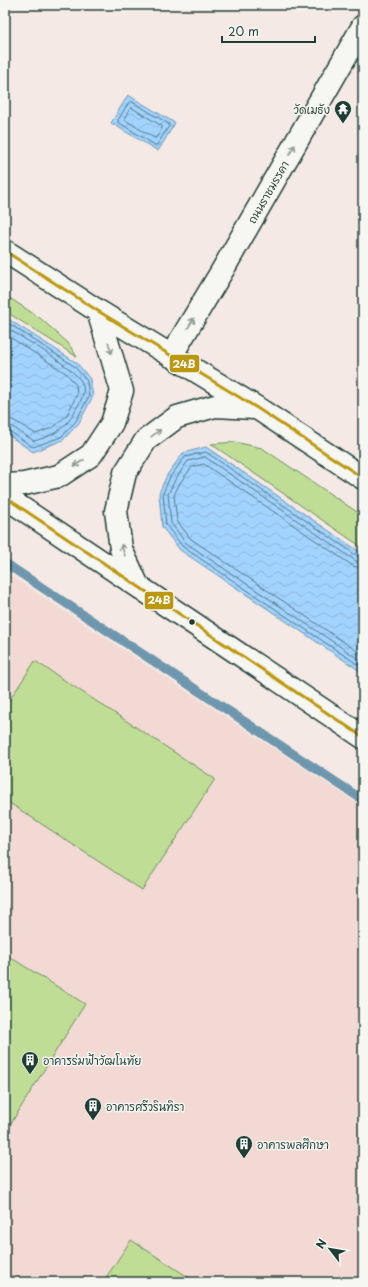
<svg xmlns="http://www.w3.org/2000/svg" width="368" height="1287" font-family="'Playpen Sans','Playpen Sans Thai',sans-serif">
	<defs>
		<pattern id="water-waves" width="16" height="10" patternUnits="userSpaceOnUse"><rect width="16" height="10" fill="#a2d3ff"/><path d="M0 5q4-4 8 0t8 0" fill="none" stroke="#8bb6db"/></pattern>
	</defs>
	<rect width="100%" height="100%" fill="#f4e9e4"/>
	<filter id="ink" filterUnits="userSpaceOnUse"><feTurbulence type="fractalNoise" baseFrequency=".025" numOctaves="2"/><feDisplacementMap in="SourceGraphic" scale="8" xChannelSelector="R" yChannelSelector="G"/><feConvolveMatrix kernelMatrix="1 2 1 2 8 2 1 2 1" color-interpolation-filters="sRGB"/></filter>
	<g filter="url(#ink)">
		<path fill="#f2d9d3" d="M 5,572 L 363,807 L 363,1282 L 5,1282 Z"/>
		<path fill="#bfdd95" stroke="#6f8d64" d="M 5,295 L 40,318 L 68,343 L 77,357 L 5,311 Z
			M 235,442 L 262,448 L 363,516 L 363,548 L 211,444 Z
			M 35,661 L 215,779 L 142,890 L 5,800 L 5,707 Z
			M 5,954 L 85,1004 L 5,1133 Z
			M 131,1240 L 196,1282 L 103,1282 Z"/>
		<path fill="url(#water-waves)" stroke="#6e97ae" d="M 128,95 L 175,123 L 158,151 L 111,123 Z
			M 5,317 L 77,363 L 90,379 L 93,396 L 79,423 L 63,440 L 33,452 L 5,433 Z
			M 206,447 L 363,554 L 363,673 L 180,550 L 162,527 L 159,493 L 167,475 L 183,453 Z"/>
		<g fill="none" stroke-linecap="round" stroke-linejoin="round">
			<path stroke="#537985" stroke-width="1" d="M 131,101 L 169,124 L 169,126 L 157,145 L 155,145 L 118,122 L 118,120 L 129,102 Z
				M 132,108 L 162,126 L 162,128 L 156,138 L 154,138 L 125,120 C 124,117 129,110 132,108 Z
				M 5,321 L 74,366 L 87,381 L 89,396 L 76,421 L 61,437 L 33,447 L 9,431 L 5,430
				M 5,327 C 21,337 76,368 82,383 C 86,393 81,400 76,409 C 66,429 55,435 34,441 L 11,426 L 5,425
				M 5,334 L 67,374 L 76,385 L 77,394 L 67,415 L 54,427 L 36,434 L 13,420 L 5,419
				M 363,557 L 359,557 L 206,452 L 185,457 L 170,477 L 163,493 L 166,525 L 183,547 L 363,668
				M 363,563 L 356,561 L 205,457 L 188,461 L 175,480 L 168,494 L 171,523 L 186,543 L 363,662
				M 363,569 L 353,566 L 204,464 L 192,467 L 180,483 L 174,495 L 177,521 L 191,539 L 363,655"/>
			<path stroke="#6e97ae" stroke-width="9" d="M 5,563 L 363,800"/>
			<defs>
				<path id="secondary" d="M 5,251 L 98,311 L 257,408 L 363,478
					M 171,356 L 222,271 L 363,26
					M 5,485 L 24,484 L 59,476 L 91,455 L 112,423 L 122,391 L 98,311
					M 5,497 L 363,737
					M 138,586 L 121,549 L 116,511 L 125,473 L 146,440 L 177,417 L 215,406 L 254,408"/>
			</defs>
			<use href="#secondary" stroke="#1f3d34" stroke-width="25"/>
			<use href="#secondary" stroke="#f6f6f2" stroke-width="22"/>
			<defs>
				<path id="bus-1" d="M 5,251 L 98,311 L 257,408 L 363,478
					M 5,497 L 363,737"/>
			</defs>
			<use href="#bus-1" stroke="#f6f6f2" stroke-width="6"/>
			<use href="#bus-1" stroke="#bc9810" stroke-width="3"/>
		</g>
		<defs><path id="oneway-shaft" d="M-6 0H5M1.5-3L5.5 0L1.5 3" fill="none" stroke-width="1.6" stroke-linecap="round" stroke-linejoin="round"/></defs>
		<g stroke="#8a9a93">
			<use href="#oneway-shaft" transform="translate(292 150) rotate(-60)"/>
			<use href="#oneway-shaft" transform="translate(191 323) rotate(-59)"/>
			<use href="#oneway-shaft" transform="translate(110 348) rotate(73)"/>
			<use href="#oneway-shaft" transform="translate(156 433) rotate(-37)"/>
			<use href="#oneway-shaft" transform="translate(79 463) rotate(147)"/>
			<use href="#oneway-shaft" transform="translate(123 550) rotate(-108)"/>
		</g>
	</g>
	<defs>
		<symbol id="temple-pin" viewBox="-11 -11 22 30"><path d="M0 17L-7.5 6A9.5 9.5 0 1 1 7.5 6Z" fill="#1f3d34" stroke="#f6f6f2"/><path d="M0-6L5-2H3V0L6.5 2.5H4V6H1.5V3h-3V6H-4V2.5H-6.5L-3 0V-2H-5Z" fill="#fff"/></symbol>
		<symbol id="building-pin" viewBox="-11 -11 22 30"><path d="M0 17L-7.5 6A9.5 9.5 0 1 1 7.5 6Z" fill="#1f3d34" stroke="#f6f6f2"/><path d="M-4-6H4V6H1V3H-1V6H-4ZM-2.5-4.3h1.7v1.8h-1.7ZM.8-4.3h1.7v1.8H.8ZM-2.5-1h1.7V.8h-1.7ZM.8-1h1.7V.8H.8Z" fill="#fff"/></symbol>
	</defs>
	<g fill-rule="evenodd">
		<use href="#temple-pin" x="333" y="99" width="20" height="27"/>
		<use href="#building-pin" x="20" y="1050" width="20" height="27"/>
		<use href="#building-pin" x="83" y="1096" width="20" height="27"/>
		<use href="#building-pin" x="234" y="1134" width="20" height="27"/>
	</g>
	<circle fill="#1f3d34" stroke="#f6f6f2" stroke-width="1.5" cx="192" cy="622" r="3.5"/>
	<g text-anchor="middle" dominant-baseline="central" stroke-width="3" stroke-linejoin="round" paint-order="stroke">
		<g font-size="11" fill="#1f3d34" stroke="#f6f6f2" text-anchor="start">
			<text x="330" y="109" text-anchor="end">วัดเมธัง</text>
			<text x="43" y="1060">อาคารร่มฟ้าวัฒโนทัย</text>
			<text x="106" y="1106">อาคารศรีวรินทิรา</text>
			<text x="257" y="1144">อาคารพลศึกษา</text>
		</g>
		<g font-size="11" fill="#1f3d34" stroke="#f6f6f2">
			<text transform="translate(268 192) rotate(-60)">ถนนราชมรรคา</text>
		</g>
	</g>
	<g stroke="#f6f6f2" stroke-width="1.5">
		<rect x="169" y="354" width="31" height="19" rx="4" fill="#bc9810"/>
		<rect x="144" y="591" width="30" height="19" rx="4" fill="#bc9810"/>
	</g>
	<g font-size="11" text-anchor="middle" font-weight="bold" fill="#fff">
		<text x="184" y="368">24B</text>
		<text x="159" y="604">24B</text>
	</g>
	<rect width="368" height="1287" fill="none" stroke="#f6f6f2" stroke-width="20"/>
	<rect x="10" y="10" width="348" height="1267" fill="none" stroke="#1f3d34" stroke-width="1.5" filter="url(#ink)"/>
	<g transform="translate(330 1249) rotate(301)" stroke="#f6f6f2" stroke-width="3" paint-order="stroke">
	<path d="M0-3L7 15L0 10L-7 15Z" fill="#1f3d34"/>
	<text y="-6" font-size="11" font-weight="bold" text-anchor="middle" fill="#1f3d34">N</text>
	</g>
	<path d="M222 36v6h93v-6" fill="none" stroke="#1f3d34" stroke-width="2"/>
	<text x="228" y="36" font-size="12" fill="#1f3d34" stroke="#f6f6f2" stroke-width="3" paint-order="stroke">20 m</text>
</svg>
